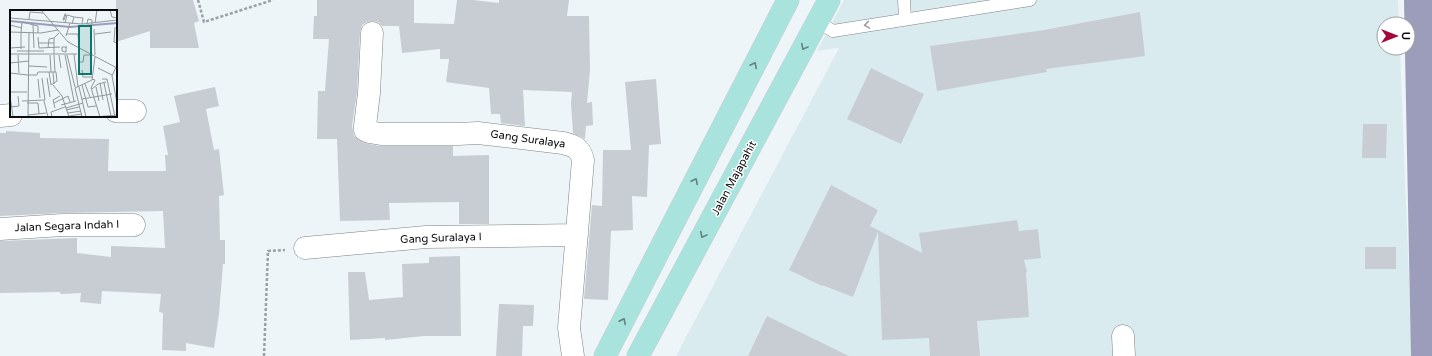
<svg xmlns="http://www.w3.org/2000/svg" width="1432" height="356" font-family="'Varela Round',sans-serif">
	<rect width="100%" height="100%" fill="#edf5f8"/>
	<path fill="#daebf0" d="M 844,0 L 1398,0 L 1399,24 L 1384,24 L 1384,48 L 1400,48 L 1412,356 L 676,356 L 839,48 L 817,51 Z"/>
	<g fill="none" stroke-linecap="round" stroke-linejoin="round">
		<path stroke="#9b9dba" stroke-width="38" d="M 1423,0 L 1430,356"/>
	</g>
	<path fill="#c8cdd3" d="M 116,0 L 193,0 L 199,21 L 194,23 L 199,48 L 150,48 L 150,31 L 116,42 Z
		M 317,0 L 414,0 L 414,23 L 454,24 L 457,0 L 473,0 L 499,3 L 499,0 L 569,0 L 567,16 L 589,16 L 590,70 L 587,103 L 592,102 L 593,125 L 586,126 L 585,139 L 573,133 L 571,103 L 572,92 L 523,90 L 525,126 L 501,123 L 500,114 L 491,114 L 489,88 L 446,82 L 449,59 L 440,59 L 440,49 L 402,53 L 399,26 L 382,26 L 378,22 L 373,21 L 367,22 L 362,25 L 360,32 L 357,92 L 352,126 L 354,136 L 364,143 L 379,146 L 453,146 L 453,156 L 489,155 L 489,224 L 459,224 L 459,202 L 389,203 L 390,220 L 340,221 L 337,139 L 317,139 L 318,91 L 325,91 L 329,39 L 313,39 L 314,16 L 317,16 Z
		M 1140,12 L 1145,56 L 1046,69 L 1047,72 L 937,91 L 930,46 L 1044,30 Z
		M 871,68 L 924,94 L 901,144 L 847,119 Z
		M 656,79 L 661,144 L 649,145 L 647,197 L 632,196 L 633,230 L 611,231 L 608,300 L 584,299 L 592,205 L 602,206 L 603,150 L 631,150 L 625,82 Z
		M 215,87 L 219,106 L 206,109 L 214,150 L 219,149 L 224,195 L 219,196 L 220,240 L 225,240 L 225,264 L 223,264 L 219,314 L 214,348 L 186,343 L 186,351 L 162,350 L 163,313 L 159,312 L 161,294 L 102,291 L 101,304 L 80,302 L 81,293 L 61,294 L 60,292 L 0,293 L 0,241 L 77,238 L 77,253 L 111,257 L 111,246 L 165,248 L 163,211 L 62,213 L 0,216 L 0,133 L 6,133 L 6,131 L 40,133 L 40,138 L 109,139 L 108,171 L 166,171 L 165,155 L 168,155 L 163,126 L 180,122 L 174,96 Z
		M 1363,124 L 1387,124 L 1386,158 L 1362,158 Z
		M 831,185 L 878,210 L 870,226 L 922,253 L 919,233 L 1017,220 L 1019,231 L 1038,229 L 1041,258 L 1024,260 L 1027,272 L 1026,273 L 1029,317 L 977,321 L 980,356 L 930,356 L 929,338 L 882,340 L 878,232 L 853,297 L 822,285 L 822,286 L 789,270 Z
		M 1365,247 L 1396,247 L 1396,269 L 1365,269 Z
		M 460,256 L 461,336 L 424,336 L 385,340 L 385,338 L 350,340 L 348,272 L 365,272 L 369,300 L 403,297 L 402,264 L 429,263 L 429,257 Z
		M 499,304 L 534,305 L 533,326 L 523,326 L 522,356 L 496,356 Z
		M 767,316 L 849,356 L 748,356 Z"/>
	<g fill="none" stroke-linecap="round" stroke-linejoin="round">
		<defs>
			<path id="lane" d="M 904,0 L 905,19
				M 818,22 L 833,31 L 1030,0"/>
			<path id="street" d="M 372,33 L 369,93 L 365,126 L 365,130 L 369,132 L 381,134 L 458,134 L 478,133 L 563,143 C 575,146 580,148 583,160 L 569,328 L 573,356
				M 116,111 L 135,111
				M 0,116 L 11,115
				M 0,229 L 63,225 L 134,225
				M 305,248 L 426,237 L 577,235
				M 1123,336 L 1124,356"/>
			<path id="primary" d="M 605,356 L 788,0
				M 638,356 L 829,0"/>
		</defs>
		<use href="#lane" stroke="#7c8385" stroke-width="13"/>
		<use href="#street" stroke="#7c8385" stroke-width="23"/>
		<use href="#primary" stroke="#cececf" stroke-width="23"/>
		<path stroke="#9aa0a3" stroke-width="2.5" stroke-dasharray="3 2" stroke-linecap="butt" d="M 198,0 L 204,22 L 273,0
			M 264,356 L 268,251 L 285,250"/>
		<use href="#lane" stroke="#fff" stroke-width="12"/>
		<use href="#street" stroke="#fff" stroke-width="22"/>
		<use href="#primary" stroke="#a9e3de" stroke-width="22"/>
	</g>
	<defs><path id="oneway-chevron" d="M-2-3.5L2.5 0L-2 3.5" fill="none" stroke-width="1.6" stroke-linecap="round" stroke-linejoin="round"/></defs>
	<use stroke="#9d9e9e" href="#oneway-chevron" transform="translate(867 25) rotate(171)"/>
	<g stroke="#618280">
		<use href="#oneway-chevron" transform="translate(804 47) rotate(118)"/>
		<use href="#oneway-chevron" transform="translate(754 65) rotate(-63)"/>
		<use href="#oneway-chevron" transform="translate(695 181) rotate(-63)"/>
		<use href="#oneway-chevron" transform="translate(703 235) rotate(118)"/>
		<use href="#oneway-chevron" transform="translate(623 321) rotate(-63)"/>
	</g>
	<g text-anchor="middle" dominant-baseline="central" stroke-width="3" stroke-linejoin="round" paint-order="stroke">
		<g font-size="11" fill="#0a0c0d" stroke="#fff">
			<text transform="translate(528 139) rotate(8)">Gang Suralaya</text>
			<text transform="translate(734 178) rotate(-62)">Jalan Majapahit</text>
			<text transform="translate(67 226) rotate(-2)">Jalan Segara Indah I</text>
			<text transform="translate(441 238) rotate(-2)">Gang Suralaya I</text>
		</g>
	</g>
	<g transform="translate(10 10)">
		<rect width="107" height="107" fill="#edf5f8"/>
		<path fill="none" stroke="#9b9dba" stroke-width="2" d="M 0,11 L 60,17 L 107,13"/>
		<path fill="none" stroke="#92989a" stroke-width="1" d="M 31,0 L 58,32 L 107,58M 100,0 L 102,7 L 107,8M 55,4 L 56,4 L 54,10 L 53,10 ZM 64,7 L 73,8 L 72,14M 0,8 L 72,14 L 107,10M 19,9 L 20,2 L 33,3M 55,13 L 57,5 L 64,7 L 62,14M 85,13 L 87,0M 77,14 L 78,9 L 82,10 L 82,14M 0,15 L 12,18M 23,15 L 24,38M 105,17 L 104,32 L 107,33M 84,19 L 85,45M 0,22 L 31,23 L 48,20M 11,23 L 12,12 L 28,16 L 28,23M 57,24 L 68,24 L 69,37M 85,24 L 101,22M 56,26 L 60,13M 28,27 L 29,38 L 50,37M 28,33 L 44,33M 56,37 L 56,42 L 52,41 L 52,37 L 57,37M 0,38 L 15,37M 38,38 L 39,29 L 44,28M 11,39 L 11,23M 7,41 L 34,41M 0,44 L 67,44M 44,44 L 44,28 L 49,23M 64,44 L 68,77M 8,45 L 9,63M 40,45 L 41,62M 44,45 L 45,62M 49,45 L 51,58M 55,45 L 64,91M 57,45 L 65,77M 70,52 L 73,52 L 74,45 L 82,45M 0,53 L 19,51M 19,56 L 37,57M 106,57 L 102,66 L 107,93M 88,58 L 102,65M 72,60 L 73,67 L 83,67M 43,62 L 44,74M 0,63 L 18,65M 18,65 L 27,65 L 28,62 L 46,62 L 47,71 L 41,75 L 39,62M 37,68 L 40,87M 28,69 L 30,88M 82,69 L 85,70 L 81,78 L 90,107M 92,69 L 97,69 L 105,107M 90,73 L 93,90M 94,73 L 101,106M 75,74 L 80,87M 43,75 L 52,86 L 59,107M 72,75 L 78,97 L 86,96M 69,77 L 76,107M 86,77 L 89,91M 82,79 L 88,74 L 96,72M 0,82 L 17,82M 0,86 L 3,107M 72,89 L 102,84M 12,91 L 35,90 L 32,68M 34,91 L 38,107M 17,93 L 28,93 L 29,104M 44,93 L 58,86 L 60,92M 51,95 L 66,91M 0,97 L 9,96 L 8,86M 45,98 L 43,90 L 50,86M 56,98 L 73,93M 56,100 L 69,97M 58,103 L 71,101M 18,105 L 36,103M 59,106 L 72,104M 18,107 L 19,23M 42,107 L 41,102 L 55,97M 72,107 L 65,78 L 82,70 L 85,47M 85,107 L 107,105"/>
		<path fill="#0f766e" fill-opacity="0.15" stroke="#0f766e" stroke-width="2" d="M 69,16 L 81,16 L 81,64 L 69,64 Z"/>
		<rect width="107" height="107" fill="none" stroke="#0a0c0d" stroke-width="2"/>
	</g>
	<g transform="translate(1396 36) rotate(90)"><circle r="19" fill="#ffffff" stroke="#9d9e9e"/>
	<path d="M0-3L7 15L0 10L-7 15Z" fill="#a4083a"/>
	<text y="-6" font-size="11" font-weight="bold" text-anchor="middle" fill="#0a0c0d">U</text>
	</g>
</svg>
